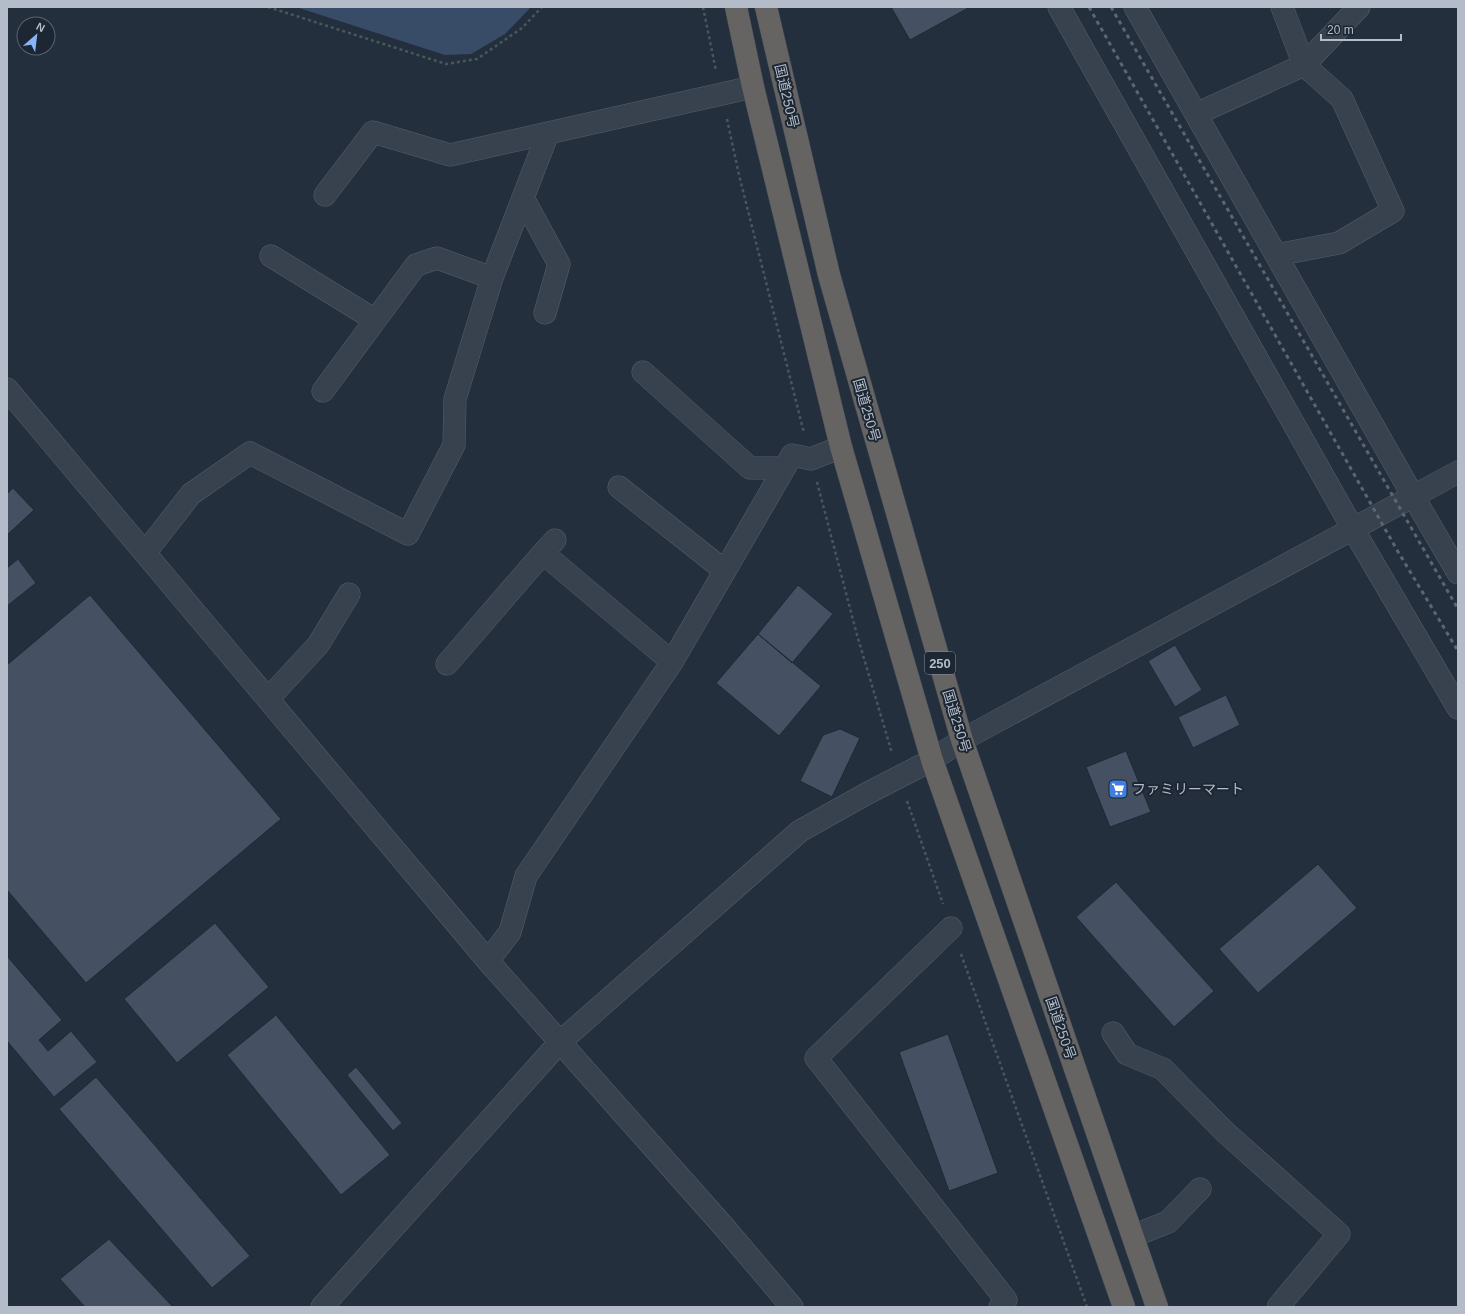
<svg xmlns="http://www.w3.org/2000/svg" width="1465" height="1314" font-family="Arial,'Noto Sans JP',sans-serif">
	<rect width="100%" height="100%" fill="#242f3e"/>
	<path fill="#394c67" d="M 296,7 L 531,7 L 505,34 L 471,54 L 445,55 Z"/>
	<path fill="#455162" stroke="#1f2835" d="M 891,7 L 970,7 L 910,40 Z
		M 13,488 L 34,510 L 7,535 L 7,494 Z
		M 18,559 L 36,583 L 7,606 L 7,568 Z
		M 798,585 L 833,614 L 792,663 L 758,634 Z
		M 90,595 L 281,819 L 86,983 L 7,890 L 7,665 Z
		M 758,634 L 821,686 L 779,736 L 716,683 Z
		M 1175,645 L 1202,690 L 1175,707 L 1148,661 Z
		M 1226,695 L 1240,725 L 1193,748 L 1178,717 Z
		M 840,729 L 860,738 L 832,797 L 800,781 L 823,735 Z
		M 1126,751 L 1151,812 L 1110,827 L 1086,767 Z
		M 1318,864 L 1357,908 L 1258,993 L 1219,949 Z
		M 1116,882 L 1214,991 L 1174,1027 L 1076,917 Z
		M 215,923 L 269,987 L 177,1063 L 124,999 Z
		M 7,956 L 62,1020 L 39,1040 L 48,1051 L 71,1031 L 97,1062 L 54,1097 L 7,1041 Z
		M 276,1015 L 390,1155 L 341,1195 L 227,1055 Z
		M 948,1034 L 998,1173 L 949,1191 L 899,1052 Z
		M 356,1067 L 402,1123 L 393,1131 L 347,1075 Z
		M 96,1077 L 250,1256 L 212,1288 L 59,1109 Z
		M 109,1239 L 173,1307 L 85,1307 L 60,1279 Z"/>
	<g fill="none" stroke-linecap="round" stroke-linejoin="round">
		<defs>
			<path id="minor" d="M 1059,7 L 1353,529 L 1458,708
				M 1135,7 L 1413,496 L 1458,573
				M 1196,114 L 1304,65 L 1359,7
				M 325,195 L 373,132 L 450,155 L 753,87
				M 523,198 L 559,264 L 545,313
				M 1276,255 L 1339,243 L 1393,211 L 1342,99 L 1304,65 L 1282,7
				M 271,256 L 375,320
				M 643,372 L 750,468 L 784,468
				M 7,389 L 488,961 L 725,1228 L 792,1307
				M 323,391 L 416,265 L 437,258 L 492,278
				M 619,487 L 725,571
				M 145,553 L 191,494 L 250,453 L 408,534 L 454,445 L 455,399 L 492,278 L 548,133
				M 543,553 L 555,540
				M 447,664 L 543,553 L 672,662
				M 268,699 L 318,645 L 349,594
				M 951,928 L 816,1058 L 1006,1300 L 1000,1307
				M 488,961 L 510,932 L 526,876 L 672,662 L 792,455 L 811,459 L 841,447
				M 1113,1033 L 1127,1054 L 1163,1069 L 1225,1132 L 1339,1234 L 1278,1307
				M 1133,1236 L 1168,1222 L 1200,1189
				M 322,1307 L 560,1042"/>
			<path id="tertiary" d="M 560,1042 L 800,831 L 866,794 L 932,760 L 962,740 L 1458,472"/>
			<path id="trunk" d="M 736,7 L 753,87 L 841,447 L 932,760 L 1124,1307
				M 766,7 L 829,275 L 962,740 L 1157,1307"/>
		</defs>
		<use href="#minor" stroke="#565f6c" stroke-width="23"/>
		<use href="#tertiary" stroke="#565f6c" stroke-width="23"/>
		<use href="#trunk" stroke="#434c59" stroke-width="23"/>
		<path stroke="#44595c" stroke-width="2.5" stroke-dasharray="3 3" stroke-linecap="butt" d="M 268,7 L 446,64 L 477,59 L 522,28 L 542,7
			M 703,7 L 716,71
			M 727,119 L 739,175 L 804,433
			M 817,482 L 857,635 L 892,753
			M 907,801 L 943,904
			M 961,954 L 1087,1307"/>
		<use href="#minor" stroke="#38414e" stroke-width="22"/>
		<use href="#tertiary" stroke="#38414e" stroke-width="22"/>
		<use href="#trunk" stroke="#656462" stroke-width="22"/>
		<path stroke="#5a6575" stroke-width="3" stroke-dasharray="4 4" stroke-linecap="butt" d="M 1089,7 L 1397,550 L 1458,651
			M 1111,7 L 1458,609"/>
	</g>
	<defs>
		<symbol id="supermarket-square" viewBox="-11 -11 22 22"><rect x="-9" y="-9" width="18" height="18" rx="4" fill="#3f7fe0" stroke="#1d2633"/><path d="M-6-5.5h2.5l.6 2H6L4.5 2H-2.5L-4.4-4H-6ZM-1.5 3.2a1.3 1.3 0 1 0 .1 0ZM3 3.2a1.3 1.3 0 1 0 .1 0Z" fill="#fff"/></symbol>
	</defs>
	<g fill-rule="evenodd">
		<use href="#supermarket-square" x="1107" y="778" width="22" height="22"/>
	</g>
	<g text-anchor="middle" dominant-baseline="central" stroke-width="4" stroke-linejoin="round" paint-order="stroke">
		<rect fill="#1d2633" stroke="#878f9c" stroke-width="1" x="925" y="652" width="30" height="22" rx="3"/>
		<g font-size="13" font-weight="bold" fill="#b4bcc9">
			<text x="940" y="663">250</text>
		</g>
		<g font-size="14" fill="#b4bcc9" stroke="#1d2633">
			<text transform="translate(787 96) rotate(77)">国道250号</text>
			<text transform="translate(867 410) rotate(74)">国道250号</text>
			<text transform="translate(957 721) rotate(73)">国道250号</text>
			<text transform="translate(1061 1028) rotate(71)">国道250号</text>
		</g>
		<g font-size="14" fill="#b4bcc9" stroke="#1d2633" text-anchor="start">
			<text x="1132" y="789">ファミリーマート</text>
		</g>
	</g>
	<rect width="1465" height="1314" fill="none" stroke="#b4bcc9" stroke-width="16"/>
	<g transform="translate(36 36) rotate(28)"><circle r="19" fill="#1d2633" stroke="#59626f"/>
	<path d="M0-3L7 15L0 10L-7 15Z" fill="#8ab4f8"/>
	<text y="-6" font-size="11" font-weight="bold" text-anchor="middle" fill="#b4bcc9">N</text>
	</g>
	<path d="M1321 34v6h80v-6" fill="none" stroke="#b4bcc9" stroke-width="2"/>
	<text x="1327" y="34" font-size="12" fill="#b4bcc9" stroke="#1d2633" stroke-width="3" paint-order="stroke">20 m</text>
</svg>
